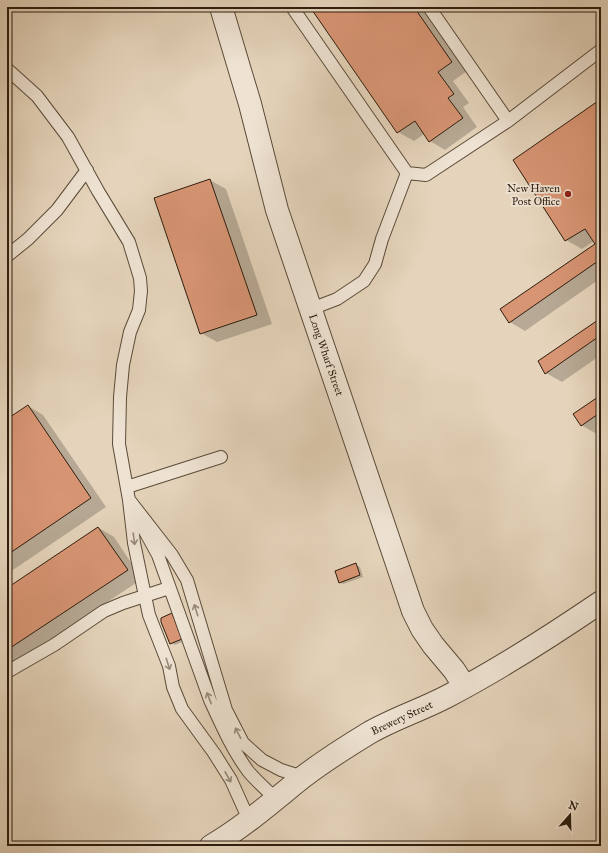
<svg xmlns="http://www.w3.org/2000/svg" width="608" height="853" font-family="'IM FELL Great Primer',serif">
	<rect width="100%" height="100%" fill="#e5d4bb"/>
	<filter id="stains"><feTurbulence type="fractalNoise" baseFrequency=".005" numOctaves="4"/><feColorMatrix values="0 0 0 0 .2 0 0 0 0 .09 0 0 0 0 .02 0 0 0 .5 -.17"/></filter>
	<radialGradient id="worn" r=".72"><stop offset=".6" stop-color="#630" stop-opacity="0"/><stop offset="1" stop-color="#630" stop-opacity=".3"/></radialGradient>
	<path fill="#0003" d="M 311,7 L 422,7 L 467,71 L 453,81 L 469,103 L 463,107 L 477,127 L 445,150 L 430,141 L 424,134 L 414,141 L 398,132 Z
		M 601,100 L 601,278 L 525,331 L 510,322 L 597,244 L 594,241 L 582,249 L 566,240 Z
		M 210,180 L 226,189 L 272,324 L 217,342 L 201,333 Z
		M 601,319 L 601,355 L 562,382 L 546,373 Z
		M 601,396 L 601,431 L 597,434 L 581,425 Z
		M 28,406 L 43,415 L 106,507 L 7,574 L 7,420 Z
		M 99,528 L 114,537 L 142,579 L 13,665 L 7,667 L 7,589 Z
		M 356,565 L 360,567 L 363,577 L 343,584 L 339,582 Z
		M 172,615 L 176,617 L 185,641 L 175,645 L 171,643 Z"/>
	<path fill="#d89574" stroke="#2d1d0e" d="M 310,7 L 414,7 L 452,62 L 438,72 L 454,94 L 448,98 L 463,118 L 429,142 L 415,121 L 397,133 Z
		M 601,99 L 601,259 L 509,323 L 500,309 L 595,244 L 585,229 L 565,241 L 513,160 Z
		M 210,179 L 257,315 L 200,334 L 154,198 Z
		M 601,318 L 601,335 L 545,374 L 538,361 Z
		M 601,395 L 601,412 L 581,426 L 573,414 Z
		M 28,405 L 91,498 L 7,555 L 7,419 Z
		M 98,527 L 128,570 L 7,650 L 7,588 Z
		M 356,563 L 360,575 L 339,583 L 335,571 Z
		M 172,613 L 182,639 L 170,644 L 161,622 L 161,618 Z"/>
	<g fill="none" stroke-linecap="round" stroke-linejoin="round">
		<defs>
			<path id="lane" d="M 292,7 L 407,173 L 426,175 L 508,121 L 429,7
				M 7,69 L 37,96 L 68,137 L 98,191 L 129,242 L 140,278 L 141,291 L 139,310 L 130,332 L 123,365 L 120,397 L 119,444 L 129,500 L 134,543 L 145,596 L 149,615 L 169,666 L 173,687 L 182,709 L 214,753 L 231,780 L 249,820
				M 508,121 L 601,50
				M 7,256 L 28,239 L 57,210 L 87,170
				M 311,309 L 337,299 L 364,281 L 375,264 L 382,239 L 407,173
				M 127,487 L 221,457
				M 130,501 L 172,555 L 187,580 L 226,710 L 243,743 L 262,760 L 281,770 L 303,777
				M 141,524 L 158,555 L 210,700 C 221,724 232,749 248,771 C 256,781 267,790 276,799
				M 7,672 L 54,645 L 104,611 L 123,603 L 169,588"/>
			<path id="street" d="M 221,7 L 250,104 L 277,210 L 413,611 L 422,629 L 433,645 L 454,670 L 465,687
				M 211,846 C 245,826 273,801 303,777 C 324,761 346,747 369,733 C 393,719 421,710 446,697 C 500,669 551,636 601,602"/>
		</defs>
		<use href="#lane" stroke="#5b4b39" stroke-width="14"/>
		<use href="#street" stroke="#5b4b39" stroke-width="24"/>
		<use href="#lane" stroke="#eee3d3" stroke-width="12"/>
		<use href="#street" stroke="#eee3d3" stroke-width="22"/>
	</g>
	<defs><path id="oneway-shaft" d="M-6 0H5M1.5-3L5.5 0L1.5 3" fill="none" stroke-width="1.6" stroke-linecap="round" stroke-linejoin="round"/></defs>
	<g stroke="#978a7a">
		<use href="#oneway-shaft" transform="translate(134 539) rotate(82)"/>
		<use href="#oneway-shaft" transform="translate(196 610) rotate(-107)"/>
		<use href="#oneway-shaft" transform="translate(168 664) rotate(72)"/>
		<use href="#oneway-shaft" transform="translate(209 698) rotate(-111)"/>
		<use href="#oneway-shaft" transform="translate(238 733) rotate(-117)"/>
		<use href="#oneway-shaft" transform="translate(228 777) rotate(61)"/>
	</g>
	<circle fill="#8f2418" stroke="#eee3d3" stroke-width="1.5" cx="568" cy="194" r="4"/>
	<g text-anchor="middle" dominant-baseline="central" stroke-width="3.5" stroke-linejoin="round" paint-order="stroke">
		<g font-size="11" fill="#2d1d0e" stroke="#eee3d3" text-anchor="end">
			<text x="560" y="188">New Haven<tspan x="560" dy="13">Post Office</tspan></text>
		</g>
		<g font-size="11" fill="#2d1d0e" stroke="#eee3d3">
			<text transform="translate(326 355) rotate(71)">Long Wharf Street</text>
			<text transform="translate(402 718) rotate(-25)">Brewery Street</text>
		</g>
	</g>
	<rect width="608" height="853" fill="none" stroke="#e5d4bb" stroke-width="24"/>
	<rect x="8" y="8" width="592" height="837" fill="none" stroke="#2d1d0e" stroke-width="2"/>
	<rect x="12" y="12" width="584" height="829" fill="none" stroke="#2d1d0e"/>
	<g transform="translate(570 815) rotate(20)" stroke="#eee3d3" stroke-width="3" paint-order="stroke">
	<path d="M0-3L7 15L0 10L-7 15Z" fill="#2d1d0e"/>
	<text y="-6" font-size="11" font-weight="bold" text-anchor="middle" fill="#2d1d0e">N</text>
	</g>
	<rect width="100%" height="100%" filter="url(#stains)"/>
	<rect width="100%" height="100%" fill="url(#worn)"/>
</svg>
